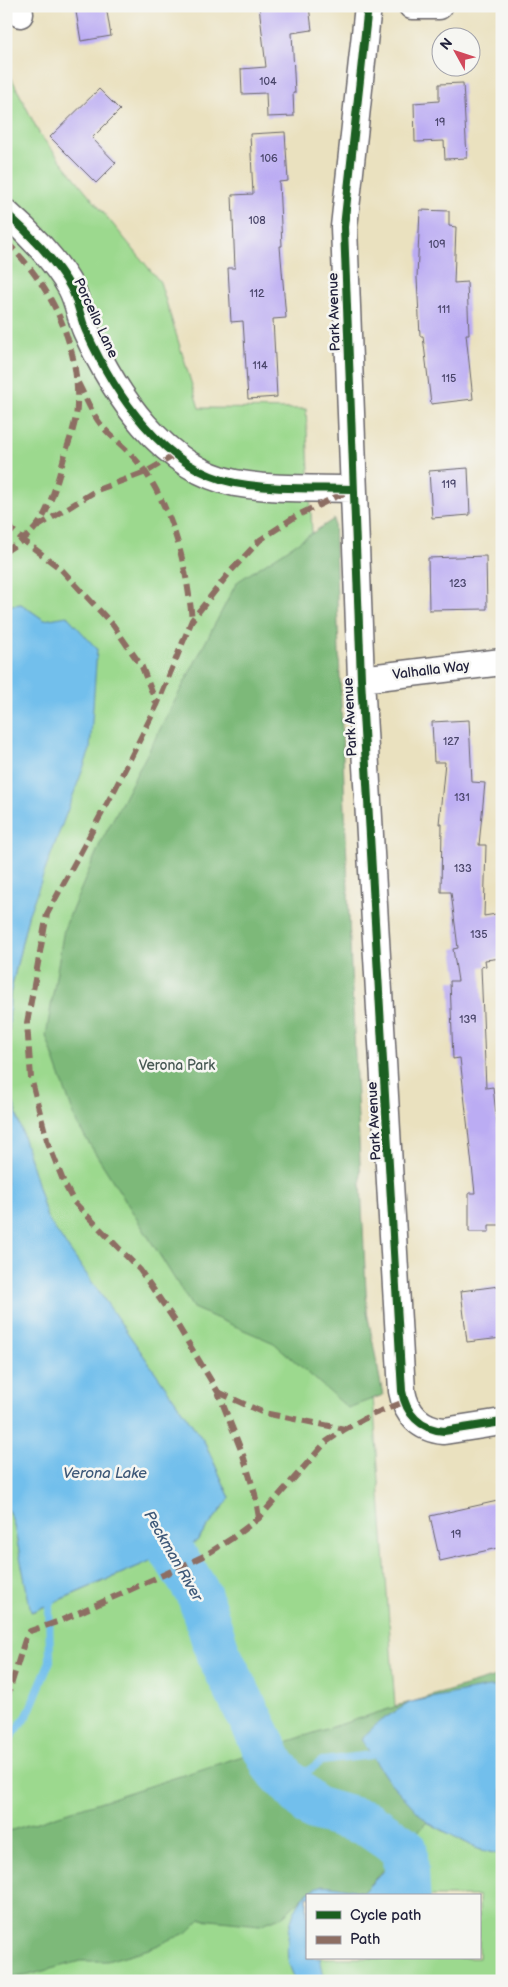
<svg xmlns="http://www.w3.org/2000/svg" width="508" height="1987" font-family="'Balsamiq Sans',sans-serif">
	<rect width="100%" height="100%" fill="#f6f6f2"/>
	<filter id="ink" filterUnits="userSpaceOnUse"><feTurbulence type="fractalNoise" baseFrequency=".02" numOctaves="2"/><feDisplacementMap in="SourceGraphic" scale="10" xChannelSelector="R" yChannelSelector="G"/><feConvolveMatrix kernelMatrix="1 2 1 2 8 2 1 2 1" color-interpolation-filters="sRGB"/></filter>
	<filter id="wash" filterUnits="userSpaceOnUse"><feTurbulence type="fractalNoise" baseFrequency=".0096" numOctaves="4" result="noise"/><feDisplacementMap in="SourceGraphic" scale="20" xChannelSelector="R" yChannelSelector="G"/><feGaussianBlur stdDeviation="1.12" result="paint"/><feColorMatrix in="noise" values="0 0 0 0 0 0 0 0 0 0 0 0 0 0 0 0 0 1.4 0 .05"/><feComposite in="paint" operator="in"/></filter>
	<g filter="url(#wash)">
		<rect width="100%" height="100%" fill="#eae1bf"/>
		<path fill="#9cd98e" stroke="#5f7e64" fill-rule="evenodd" d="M 6,67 L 40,135 L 160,282 L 199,408 L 306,409 L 326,824 L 367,1312 L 395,1706 L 411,1702 L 478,1849 L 502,1855 L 502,1981 L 6,1981 L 6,1506 L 13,1521 L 32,1612 L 197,1541 L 230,1498 L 205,1443 L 46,1218 L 8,1084 L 10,995 L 28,916 L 44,620 L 21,604 L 6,606 ZM 307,1896 L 479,1896 L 479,1958 L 307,1958 Z"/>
		<path fill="#7db979" stroke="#506e5a" d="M 334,519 L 351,969 L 367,1312 L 383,1395 L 348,1408 L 274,1343 L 193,1308 L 77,1124 L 46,1036 L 64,929 L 100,844 L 237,582 Z
			M 502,1675 L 502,1855 L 478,1849 L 427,1822 L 363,1892 L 323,1885 L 310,1891 L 283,1916 L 260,1925 L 201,1919 L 188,1932 L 149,1949 L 107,1961 L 80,1961 L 25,1976 L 6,1977 L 6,1832 L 395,1707 Z"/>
		<path fill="#72bfec" stroke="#4a7094" d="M 21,604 L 44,620 L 67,616 L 97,649 L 90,750 L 28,916 L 10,995 L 8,1084 L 47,1218 L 205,1443 L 230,1498 L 197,1541 L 31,1612 L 13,1521 L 6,1506 L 6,606 Z
			M 488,1687 L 502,1687 L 502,1855 L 478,1849 L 427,1822 L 387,1779 L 361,1739 L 380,1721 L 411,1702 Z
			M 411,1844 C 425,1856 429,1873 424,1891 L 418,1896 L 307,1896 L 307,1958 L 320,1958 L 325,1981 L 296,1981 C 293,1974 289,1966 288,1959 C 285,1933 293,1894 321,1886 C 330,1884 353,1890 363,1892 Z"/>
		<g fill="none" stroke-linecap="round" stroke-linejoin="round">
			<path stroke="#72bfec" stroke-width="8" d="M 6,1743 L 27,1716 L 50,1661 L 49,1605 L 54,1598
				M 290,1783 L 322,1761 L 371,1755"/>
			<path stroke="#72bfec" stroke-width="45" d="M 140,1500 L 199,1595 L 218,1653 L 274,1766 L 313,1808 L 369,1824 L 405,1849 L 408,1896"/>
		</g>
		<g id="blocks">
			<path fill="#bbacf3" d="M 75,6 L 106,6 L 111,36 L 81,41 Z
				M 259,6 L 309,6 L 312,30 L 292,33 L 295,93 L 293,93 L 294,116 L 267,117 L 266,93 L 242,94 L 241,69 L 266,67 Z
				M 463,83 L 467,158 L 445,159 L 444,141 L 415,142 L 414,103 L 439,101 L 439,84 Z
				M 99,89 L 120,110 L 92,138 L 116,163 L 96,183 L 50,137 Z
				M 285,132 L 288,181 L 279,182 L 282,246 L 280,246 L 286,318 L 273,319 L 277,397 L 248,399 L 243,321 L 231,322 L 228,268 L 235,268 L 232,195 L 253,194 L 250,134 Z
				M 420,210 L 449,211 L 449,226 L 456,227 L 454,283 L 467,282 L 469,334 L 466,334 L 473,399 L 431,404 L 423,336 L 420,336 L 417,278 Z
				M 468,468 L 470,515 L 432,518 L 429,471 Z
				M 486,556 L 487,609 L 429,610 L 428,558 Z
				M 469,720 L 472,782 L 485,783 L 479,845 L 486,845 L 484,916 L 502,913 L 502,958 L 485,960 L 486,966 L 481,967 L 486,1088 L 493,1087 L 502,1167 L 502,1225 L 489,1225 L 489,1232 L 469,1232 L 469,1193 L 475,1193 L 460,1058 L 453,1059 L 450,981 L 458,981 L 453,949 L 458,948 L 451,892 L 441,892 L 442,824 L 439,824 L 445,762 L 434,762 L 432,722 Z
				M 499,1286 L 502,1312 L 502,1338 L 467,1342 L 461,1291 Z
				M 502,1500 L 502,1547 L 440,1561 L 430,1516 Z"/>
		</g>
	</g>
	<g filter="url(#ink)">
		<use href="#blocks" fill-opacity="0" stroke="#686569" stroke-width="1"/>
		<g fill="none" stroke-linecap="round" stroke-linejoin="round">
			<defs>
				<path id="minor" d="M 19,6 L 20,14
					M 368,6 L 344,227 L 361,679 L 402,1391 C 406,1414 420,1429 444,1431 L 502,1422
					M 412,6 L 439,6
					M 6,213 C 28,232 57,262 71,288 C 78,301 80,317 86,331 C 114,393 163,469 235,483 C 274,490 314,488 353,489
					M 361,679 L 502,662"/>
			</defs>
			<use href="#minor" stroke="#686569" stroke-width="29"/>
			<use href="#minor" stroke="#fff" stroke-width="26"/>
			<path stroke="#8d6e63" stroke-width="6" stroke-dasharray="12 6" stroke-linecap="butt" d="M 6,242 C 50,283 80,345 77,405 C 77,423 68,443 63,461 C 58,480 49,512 36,527 C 28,537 17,544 6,551
				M 6,312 L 6,332
				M 78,383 C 85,396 92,414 102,426 C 116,442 134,454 146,473 C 175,517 187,568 192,620
				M 6,524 L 23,540 L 61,569 L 113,625 L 142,667 L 157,705
				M 37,527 L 97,490 L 146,472 L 175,455
				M 218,1392 L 264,1413 L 345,1429
				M 259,1518 L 255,1494 L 243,1455 L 218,1392 L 175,1321 L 140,1270 L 74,1202 L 64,1183 L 47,1140 L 31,1078 L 27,1023 L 47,914 L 116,787 L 157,705 L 192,620 L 230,572 L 260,540 L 296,516 L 346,492
				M 6,1701 L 25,1640 L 30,1631 L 60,1621 L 165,1574 L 204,1556 L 231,1539 L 259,1518 L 326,1442 L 345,1429 L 371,1415 L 404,1402"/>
			<defs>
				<path id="cycleway" d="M 368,6 L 344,227 L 361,679 L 402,1391 C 406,1414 420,1429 444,1431 L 502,1422
					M 6,213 C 28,232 57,262 71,288 C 78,301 80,317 86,331 C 114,393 163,469 235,483 C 274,490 314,488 353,489"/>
			</defs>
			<use href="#cycleway" stroke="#f6f6f2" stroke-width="11"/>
			<use href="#cycleway" stroke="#1b5e20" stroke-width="8"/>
		</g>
	</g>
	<g text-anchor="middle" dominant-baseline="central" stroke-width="5" stroke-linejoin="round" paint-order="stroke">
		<g font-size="11" fill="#484469">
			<text x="268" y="81">104</text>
			<text x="440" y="122">19</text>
			<text x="269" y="158">106</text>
			<text x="257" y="220">108</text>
			<text x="437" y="244">109</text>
			<text x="257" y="293">112</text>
			<text x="444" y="309">111</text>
			<text x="260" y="365">114</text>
			<text x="449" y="378">115</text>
			<text x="449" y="484">119</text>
			<text x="458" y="583">123</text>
			<text x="451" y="741">127</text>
			<text x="462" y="797">131</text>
			<text x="463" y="868">133</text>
			<text x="479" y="934">135</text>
			<text x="468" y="1019">139</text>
			<text x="456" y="1534">19</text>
		</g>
		<g font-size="14" fill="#22223b" stroke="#f6f6f2">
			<text transform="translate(334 312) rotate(-92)">Park Avenue</text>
			<text transform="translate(96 318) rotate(65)">Porcello Lane</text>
			<text transform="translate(431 670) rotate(-7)">Valhalla Way</text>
			<text transform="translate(350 717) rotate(-93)">Park Avenue</text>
			<text transform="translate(374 1121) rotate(-93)">Park Avenue</text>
		</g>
		<g font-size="14" fill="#475954" stroke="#f6f6f2">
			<text x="177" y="1065">Verona Park</text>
		</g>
		<g font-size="15" font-style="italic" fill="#3e5979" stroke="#f6f6f2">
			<text x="105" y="1473">Verona Lake</text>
			<text transform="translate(173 1556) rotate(60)">Peckman River</text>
		</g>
	</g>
	<rect width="508" height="1987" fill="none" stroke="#f6f6f2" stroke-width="25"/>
	<rect x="306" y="1894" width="175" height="65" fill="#f6f6f2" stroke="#a1a1a9"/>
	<rect x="316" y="1911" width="25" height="8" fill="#1b5e20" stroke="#a1a1a9"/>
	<text x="350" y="1920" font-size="15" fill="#22223b">Cycle path</text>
	<rect x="316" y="1936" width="25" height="8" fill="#8d6e63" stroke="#a1a1a9"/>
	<text x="350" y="1944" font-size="15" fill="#22223b">Path</text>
	<g transform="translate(456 52) rotate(310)"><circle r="24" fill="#f6f6f2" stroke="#a1a1a9"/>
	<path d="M0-4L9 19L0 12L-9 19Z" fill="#d1495b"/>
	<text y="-8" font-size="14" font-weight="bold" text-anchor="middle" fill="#22223b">N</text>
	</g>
</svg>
